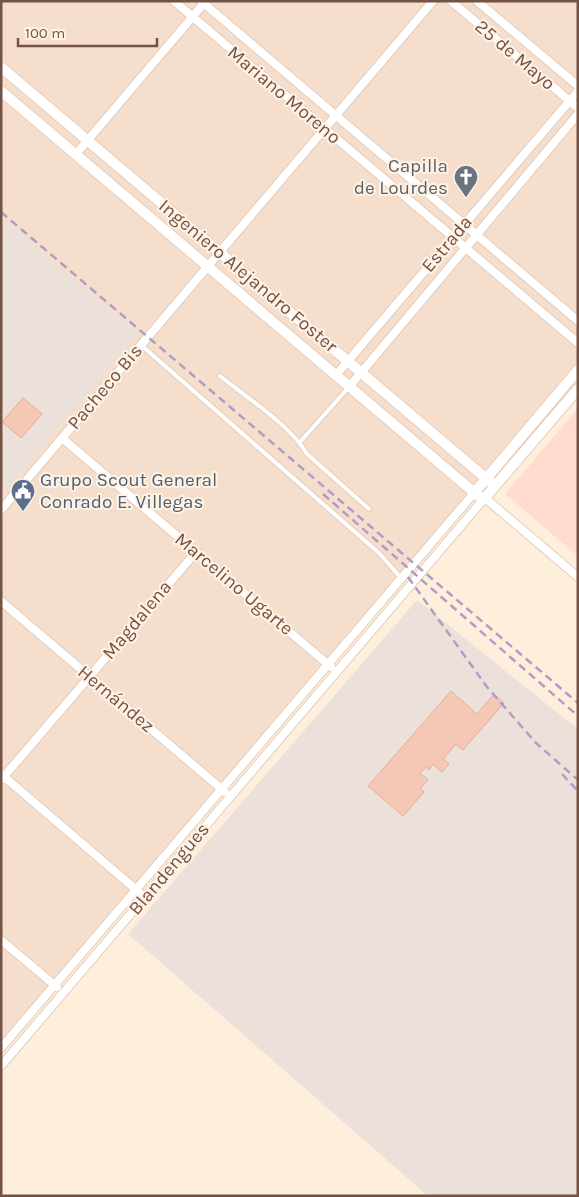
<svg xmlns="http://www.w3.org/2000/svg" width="579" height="1197" font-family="Karla,sans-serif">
	<rect width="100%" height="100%" fill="#feefdd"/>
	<path fill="#f5dfcc" d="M 1,1 L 578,1 L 578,370 L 1,1048 Z"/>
	<path fill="#ffdbd0" d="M 578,408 L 578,556 L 505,494 Z"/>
	<path fill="#ebe1da" d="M 1,217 L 138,334 L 1,495 Z
		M 417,600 L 578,729 L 578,1196 L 428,1196 L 128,934 Z"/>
	<path fill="#f4c8b4" stroke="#e8ad93" d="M 23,398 L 42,414 L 21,438 L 2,422 Z
		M 451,691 L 477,714 L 494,694 L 504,703 L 463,750 L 456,744 L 443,759 L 449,764 L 442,772 L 433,764 L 429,770 L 426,767 L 420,773 L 428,780 L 420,789 L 424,792 L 403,816 L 368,786 Z"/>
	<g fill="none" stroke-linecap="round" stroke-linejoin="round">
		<defs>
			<path id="lane" d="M 141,345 L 379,553 L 401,578
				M 220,376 C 246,397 291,426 307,454 L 369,509
				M 300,442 L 349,387"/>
			<path id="street" d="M 174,1 L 578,343
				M 201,1 L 578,321
				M 451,1 L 578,108
				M 477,1 L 578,86
				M 76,154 L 206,1
				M 336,375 L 578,91
				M 349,387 L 578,114
				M 62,438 L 331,667
				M 485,498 L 578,577
				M 1,510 L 433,1
				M 1,601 L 225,792
				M 1,774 L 140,893
				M 1,780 L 196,552
				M 1,940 L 57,987
				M 1,1048 L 474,493
				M 1,1066 L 483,500"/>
			<path id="secondary" d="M 1,67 L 495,486
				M 1,91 L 483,500 L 578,389
				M 474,493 L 578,370"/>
		</defs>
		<use href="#lane" stroke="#e3ccbc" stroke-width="6"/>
		<use href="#street" stroke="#e3ccbc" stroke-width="10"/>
		<use href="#secondary" stroke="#e9ccb9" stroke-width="12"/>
		<use href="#lane" stroke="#fff" stroke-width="4"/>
		<use href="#street" stroke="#fff" stroke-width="8"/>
		<use href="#secondary" stroke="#fff" stroke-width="10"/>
		<path stroke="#b09dc6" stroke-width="2.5" stroke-dasharray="8 5" stroke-linecap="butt" d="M 1,212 L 578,703
			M 323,494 L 578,716
			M 408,577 L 487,687 L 536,743 L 578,780
			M 562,774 L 578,791"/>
	</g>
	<defs>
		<symbol id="church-pin" viewBox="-11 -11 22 30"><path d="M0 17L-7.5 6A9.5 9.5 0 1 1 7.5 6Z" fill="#6b7280" stroke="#fff3e5"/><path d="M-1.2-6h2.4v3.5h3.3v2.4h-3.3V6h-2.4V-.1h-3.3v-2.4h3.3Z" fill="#fff"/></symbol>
		<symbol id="civic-pin" viewBox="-11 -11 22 30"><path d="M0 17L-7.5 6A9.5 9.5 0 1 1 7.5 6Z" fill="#5c6f8a" stroke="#fff3e5"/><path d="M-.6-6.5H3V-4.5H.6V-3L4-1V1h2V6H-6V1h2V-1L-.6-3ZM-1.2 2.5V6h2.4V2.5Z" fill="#fff"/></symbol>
	</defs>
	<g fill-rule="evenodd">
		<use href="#church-pin" x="452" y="163" width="28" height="38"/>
		<use href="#civic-pin" x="9" y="477" width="28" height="38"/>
	</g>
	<g text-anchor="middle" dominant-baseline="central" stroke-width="4" stroke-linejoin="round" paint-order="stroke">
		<g font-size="19" fill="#745245" stroke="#fff3e5">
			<text transform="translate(515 55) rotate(40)">25 de Mayo</text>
			<text transform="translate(284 95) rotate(40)">Mariano Moreno</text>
			<text transform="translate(447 244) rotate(-50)">Estrada</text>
			<text transform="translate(248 276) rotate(40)">Ingeniero Alejandro Foster</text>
			<text transform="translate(105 387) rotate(-50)">Pacheco Bis</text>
			<text transform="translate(234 584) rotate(40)">Marcelino Ugarte</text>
			<text transform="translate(137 620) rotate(-50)">Magdalena</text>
			<text transform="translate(116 699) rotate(40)">Hernández</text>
			<text transform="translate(169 869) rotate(-50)">Blandengues</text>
		</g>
		<g font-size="19" fill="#5b616d" stroke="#fff3e5" text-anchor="end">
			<text x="448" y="166">Capilla<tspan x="448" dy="22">de Lourdes</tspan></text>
		</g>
		<g font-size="19" fill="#4e5e75" stroke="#fff3e5" text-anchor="start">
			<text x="40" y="480">Grupo Scout General<tspan x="40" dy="22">Conrado E. Villegas</tspan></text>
		</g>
	</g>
	<rect width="579" height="1197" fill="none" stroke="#745245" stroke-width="5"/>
	<path d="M18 38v8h139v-8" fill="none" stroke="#745245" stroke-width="2.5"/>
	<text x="25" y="38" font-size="15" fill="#745245" stroke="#fff3e5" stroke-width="4" paint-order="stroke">100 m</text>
</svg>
